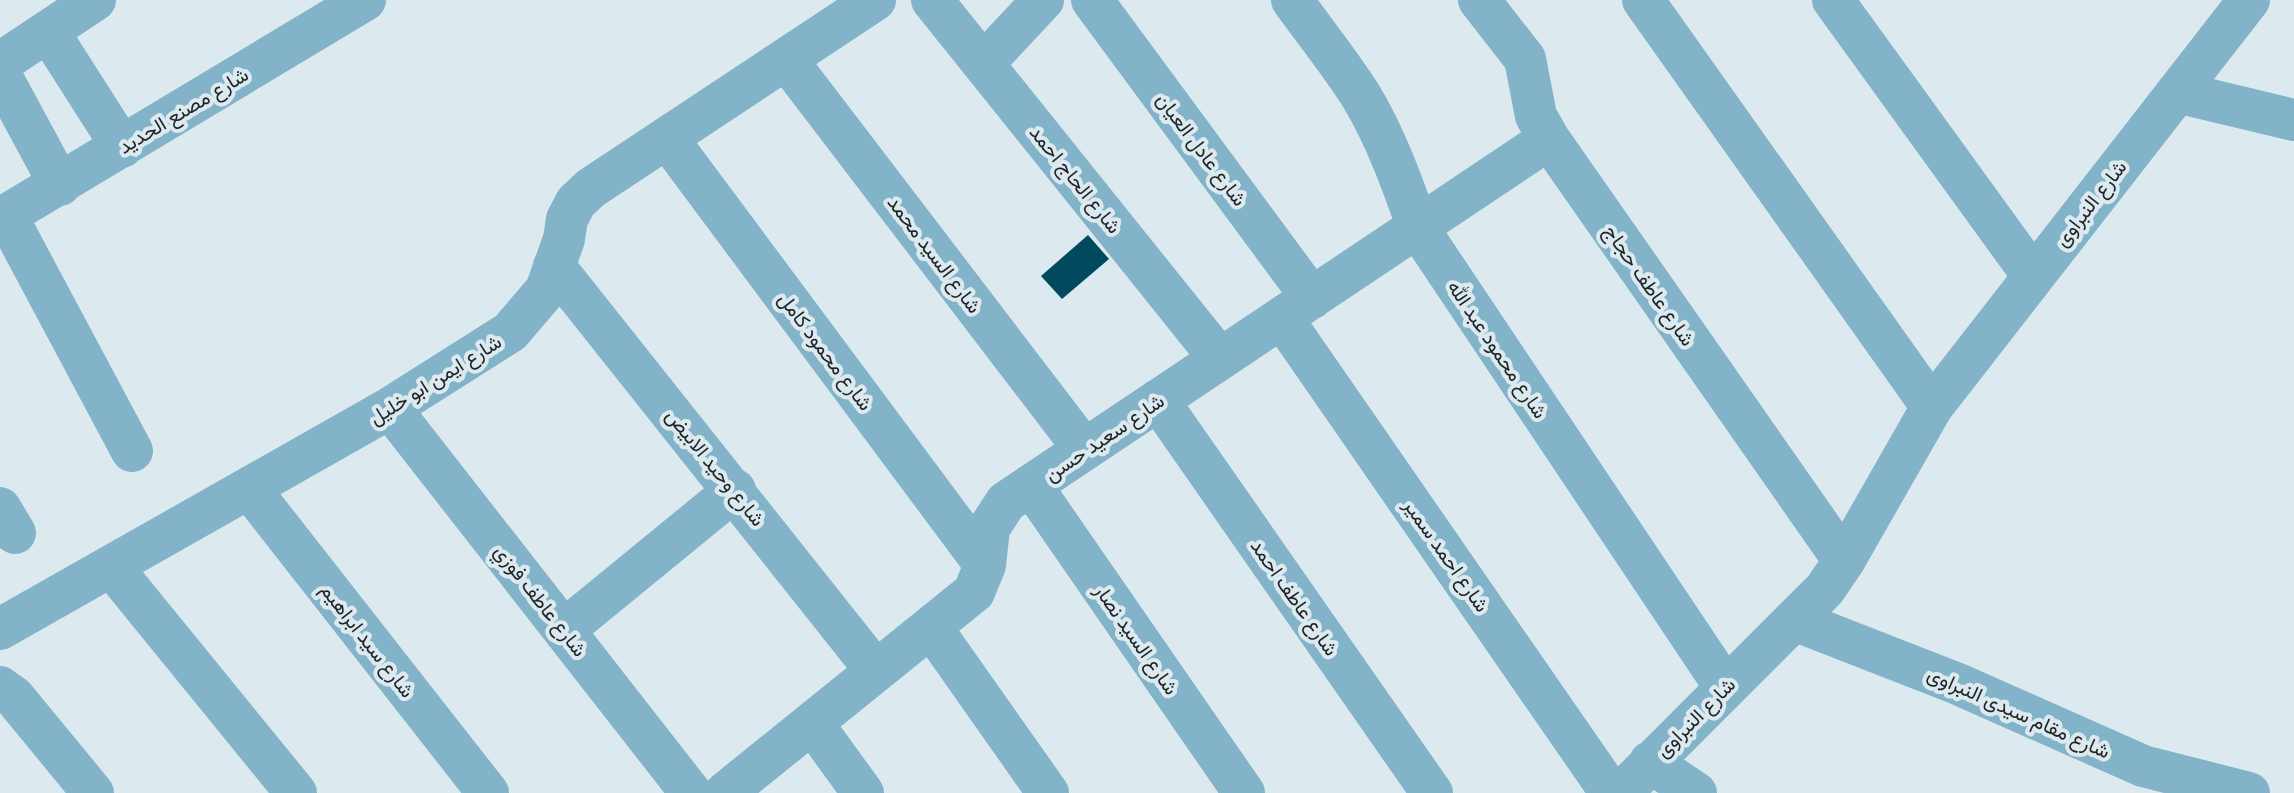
<svg xmlns="http://www.w3.org/2000/svg" width="2294" height="793" font-family="Ubuntu,Vazirmatn,sans-serif">
	<rect width="100%" height="100%" fill="#dceaf0"/>
	<path fill="#00495f" d="M 1088,235 L 1109,259 L 1062,299 L 1041,276 Z"/>
	<g fill="none" stroke-linecap="round" stroke-linejoin="round">
		<path stroke="#82b3c8" stroke-width="42" d="M 932,0 L 1220,359
			M 1092,0 L 1312,298
			M 1292,0 C 1315,32 1340,63 1361,96 C 1385,135 1403,185 1418,228 L 1725,687
			M 1479,0 L 1525,59 L 1536,116 L 1549,139 L 1844,561
			M 1643,0 L 1932,407
			M 1833,0 L 2033,276
			M 48,31 L 122,147
			M 786,59 L 1084,449
			M 0,63 L 95,0
			M 984,63 L 1043,0
			M 0,74 L 60,185
			M 2177,92 L 2294,120
			M 667,138 L 985,565
			M 6,215 L 132,451
			M 0,219 L 365,0
			M 554,266 L 876,671
			M 1282,318 L 1611,793
			M 1158,400 L 1432,793
			M 390,408 L 691,793
			M 1031,485 L 1244,793
			M 249,488 L 488,793
			M 0,508 L 15,533
			M 111,566 L 296,793
			M 1794,620 L 1958,684 L 2143,766 L 2249,793
			M 931,627 L 1048,793
			M 0,629 L 390,408 L 510,332 L 546,290 L 564,239 L 567,219 L 576,202 L 591,188 L 875,0
			M 564,630 L 735,490
			M 0,687 L 14,697 L 93,793
			M 813,724 L 863,793
			M 1650,762 L 1696,793
			M 725,793 L 974,592 L 985,565 L 989,528 L 1006,502 L 1549,139
			M 1621,793 L 1825,589 L 1844,561 L 1932,407 L 2249,0"/>
	</g>
	<g text-anchor="middle" dominant-baseline="central" stroke-width="8" stroke-linejoin="round" paint-order="stroke">
		<g font-size="20" fill="#1e2326" stroke="#dceaf0">
			<text transform="translate(183 110) rotate(-31)">شارع مصنع الحديد</text>
			<text transform="translate(1202 149) rotate(53)">شارع عادل العيان</text>
			<text transform="translate(1076 179) rotate(51)">شارع الحاج احمد</text>
			<text transform="translate(2090 203) rotate(-52)">شارع النبراوى</text>
			<text transform="translate(935 254) rotate(53)">شارع السيد محمد</text>
			<text transform="translate(1650 285) rotate(55)">شارع عاطف حجاج</text>
			<text transform="translate(1498 349) rotate(56)">شارع محمود عبد الله</text>
			<text transform="translate(826 351) rotate(53)">شارع محمود كامل</text>
			<text transform="translate(435 379) rotate(-32)">شارع ايمن ابو خليل</text>
			<text transform="translate(1104 437) rotate(-34)">شارع سعيد حسن</text>
			<text transform="translate(716 467) rotate(51)">شارع وحيد الابيض</text>
			<text transform="translate(1447 555) rotate(55)">شارع احمد سمير</text>
			<text transform="translate(1295 597) rotate(55)">شارع عاطف احمد</text>
			<text transform="translate(541 600) rotate(52)">شارع عاطف فوزي</text>
			<text transform="translate(1137 639) rotate(55)">شارع السيد نصار</text>
			<text transform="translate(368 640) rotate(52)">شارع سيد ابراهيم</text>
			<text transform="translate(2019 712) rotate(24)">شارع مقام سيدى النبراوى</text>
			<text transform="translate(1695 717) rotate(-45)">شارع النبراوى</text>
		</g>
	</g>
</svg>
